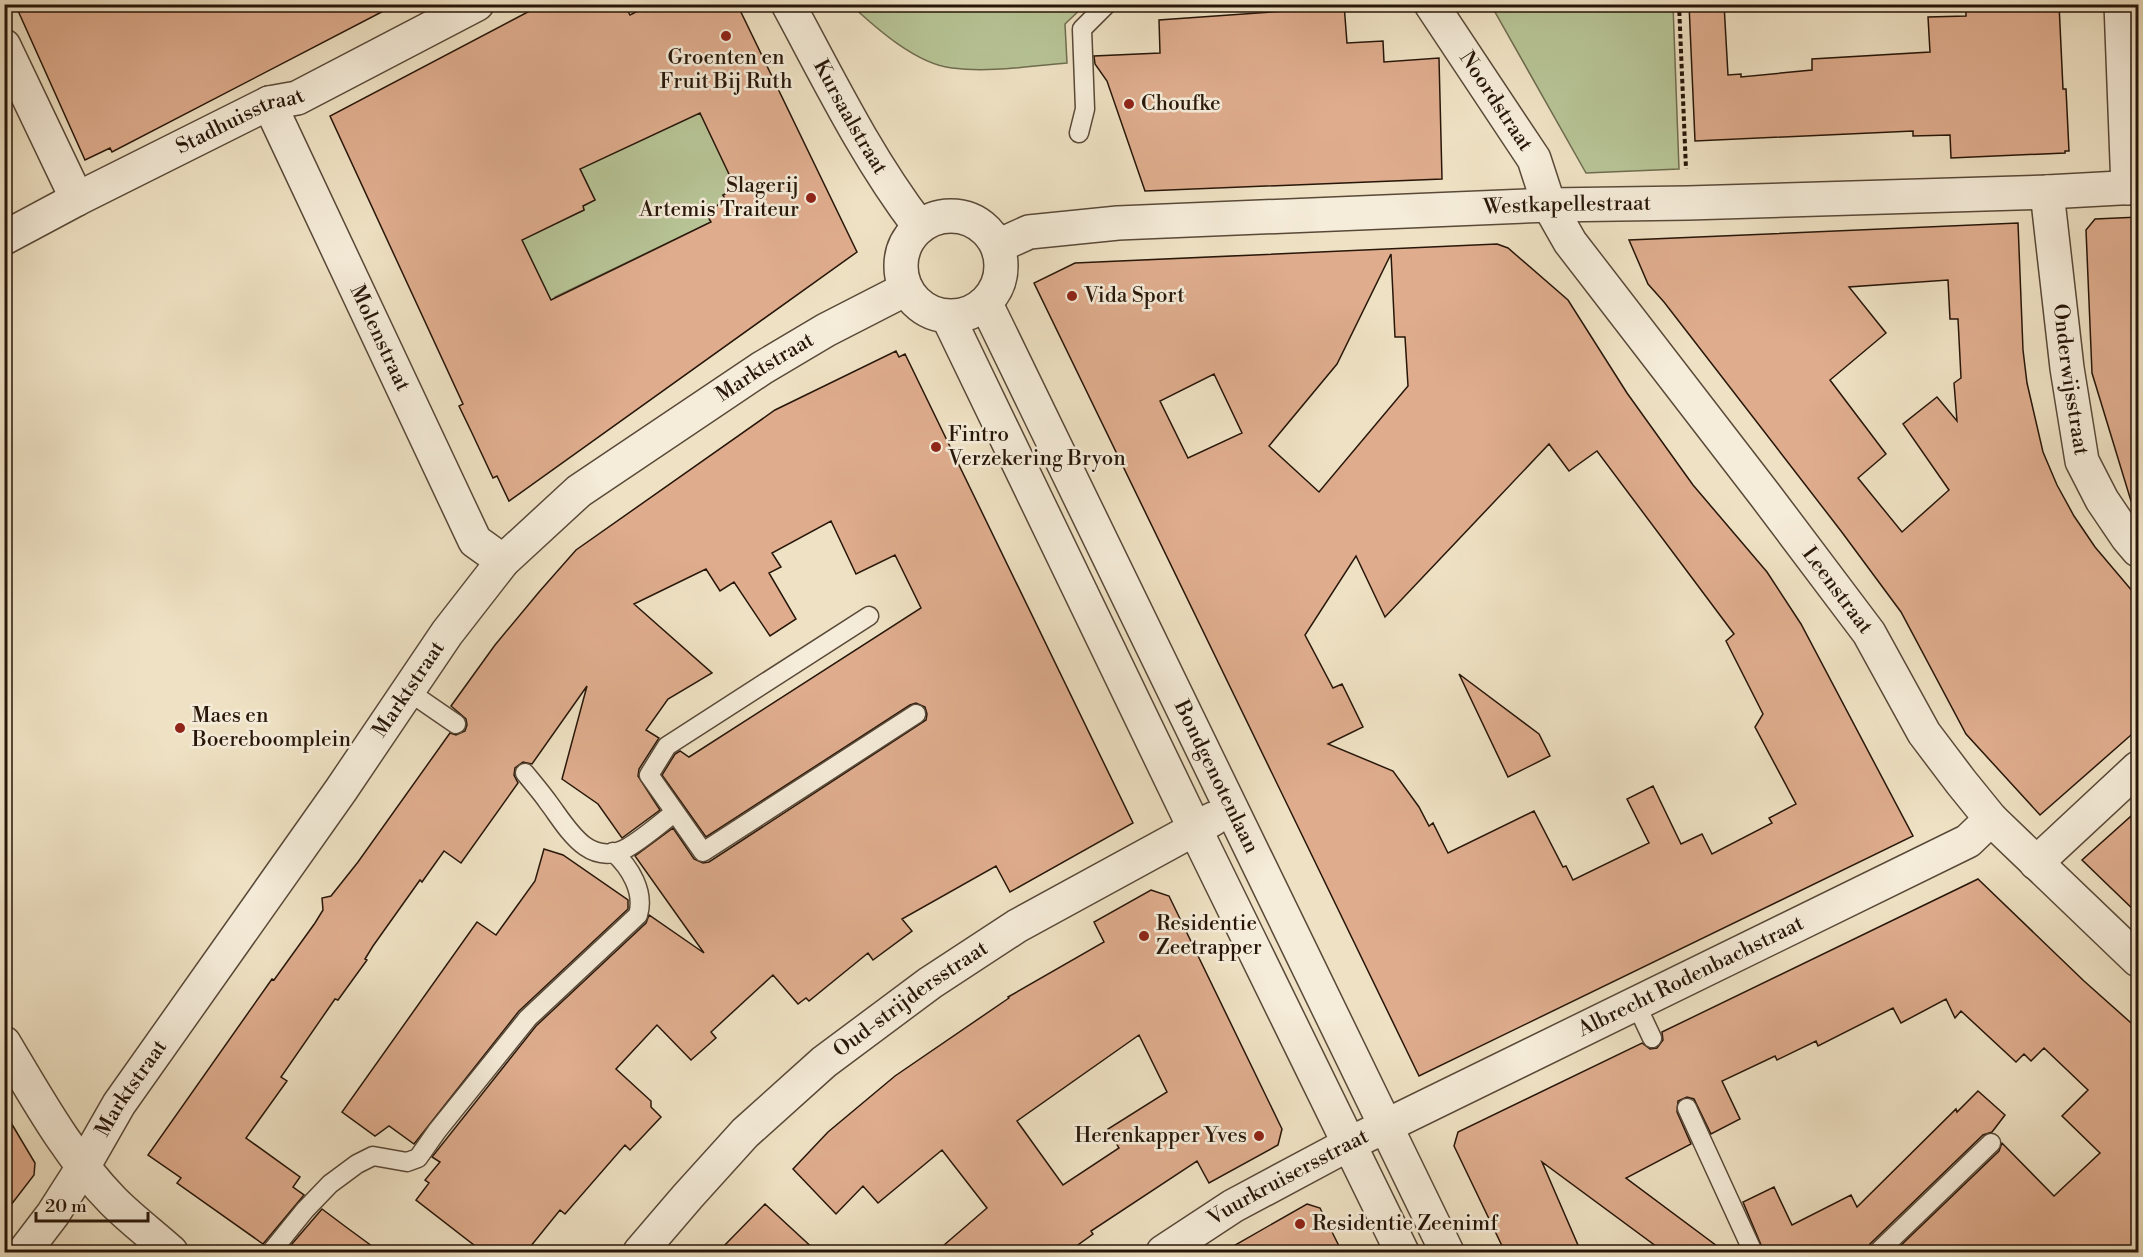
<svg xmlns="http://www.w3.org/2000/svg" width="2143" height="1257" font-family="'Libre Bodoni',serif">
	<rect width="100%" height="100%" fill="#efe2c4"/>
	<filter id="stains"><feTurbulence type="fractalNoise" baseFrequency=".00333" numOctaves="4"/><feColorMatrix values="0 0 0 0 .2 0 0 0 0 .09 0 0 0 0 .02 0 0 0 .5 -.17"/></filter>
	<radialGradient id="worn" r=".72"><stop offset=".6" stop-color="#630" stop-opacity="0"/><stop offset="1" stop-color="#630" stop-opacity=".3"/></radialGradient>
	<path fill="#b7c496" stroke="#6f6d50" stroke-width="1.5" d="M 851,5 L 1085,5 L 1065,24 L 1067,63 C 1030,66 989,73 952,68 C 916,64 876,28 851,5 Z
		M 1491,5 L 1673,5 L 1679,169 L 1586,173 Z
		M 700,113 L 737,189 L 723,195 L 726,201 L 706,211 L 711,222 L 555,297 L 571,319 L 557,329 L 521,239 L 584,210 L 583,206 L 595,200 L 580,169 L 438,114 Z"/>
	<path fill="#dfad8e" stroke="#271609" stroke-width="1.5" fill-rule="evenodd" d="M 15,4 L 397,4 L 112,152 L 110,148 L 85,160 Z
		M 543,4 L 624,4 L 630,15 L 652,4 L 737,4 L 857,252 L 509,501 L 497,476 L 493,478 L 471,431 L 459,406 L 463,404 L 330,116 ZM 700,113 L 736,189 L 723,195 L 726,201 L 705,212 L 711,222 L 551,300 L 522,240 L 584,210 L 583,206 L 595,200 L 580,169 Z
		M 1284,4 L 1344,4 L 1347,43 L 1383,41 L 1384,62 L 1439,58 L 1442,179 L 1145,191 L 1107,81 L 1095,64 L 1094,56 L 1160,53 L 1159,20 L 1285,11 Z
		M 1689,4 L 1724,4 L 1728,75 L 1741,74 L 1741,77 L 1812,70 L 1812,59 L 1930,52 L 1928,17 L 1966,16 L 1966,4 L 2059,4 L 2063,89 L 2066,89 L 2069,151 L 2065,151 L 2065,153 L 1951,158 L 1950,135 L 1913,136 L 1913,131 L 1695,141 Z
		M 2139,217 L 2139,500 L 2131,501 L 2092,373 L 2086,230 L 2095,219 Z
		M 2018,223 L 2023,350 L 2027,383 L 2043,452 L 2057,485 L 2074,516 L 2095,547 L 2139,599 L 2139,728 L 2040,815 L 1966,734 L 1901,612 L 1841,531 L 1664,302 L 1648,284 L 1629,240 ZM 1948,280 L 1950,319 L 1958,319 L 1961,378 L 1954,383 L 1957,421 L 1937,397 L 1903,424 L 1949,490 L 1902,532 L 1858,478 L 1886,454 L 1830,380 L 1886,333 L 1849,287 Z
		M 1497,244 L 1508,248 L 1568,300 L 1627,393 L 1693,485 L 1767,572 L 1801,624 L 1913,836 L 1419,1076 L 1034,283 L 1075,263 ZM 1391,254 L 1395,337 L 1405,337 L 1408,386 L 1319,492 L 1269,446 L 1337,364 ZM 1214,374 L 1242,433 L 1188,458 L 1160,401 ZM 1549,444 L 1569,471 L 1597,451 L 1734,634 L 1726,641 L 1763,714 L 1755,727 L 1796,804 L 1769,818 L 1772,823 L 1712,854 L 1702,834 L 1681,844 L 1653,786 L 1627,799 L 1649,843 L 1573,880 L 1566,866 L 1563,867 L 1534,811 L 1448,853 L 1433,823 L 1429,826 L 1419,807 L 1393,771 L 1328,744 L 1363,727 L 1342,684 L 1333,688 L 1305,635 L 1356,556 L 1385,617 Z
		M 896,351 L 899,357 L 905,354 L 1133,823 L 1010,892 L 996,866 L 902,919 L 912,931 L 873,960 L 868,953 L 809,1001 L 806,998 L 798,1004 L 773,975 L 711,1032 L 716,1038 L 691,1060 L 657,1025 L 616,1069 L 651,1101 L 651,1107 L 661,1117 L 630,1150 L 625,1145 L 565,1214 L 560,1210 L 526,1252 L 483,1252 L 416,1200 L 429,1183 L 425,1180 L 440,1162 L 432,1157 L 536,1026 L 646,923 L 649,915 L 704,953 L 635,856 L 673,828 L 694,859 L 703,863 L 709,862 L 926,720 L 927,714 L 925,707 L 916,703 L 910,705 L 706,837 L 662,775 L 675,754 L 680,751 L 689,757 L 921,608 L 895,555 L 856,574 L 831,521 L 772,553 L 781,567 L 769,573 L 796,619 L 770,636 L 734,582 L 720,591 L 706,569 L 634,604 L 712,673 L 668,699 L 646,730 L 659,738 L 639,769 L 638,776 L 660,810 L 622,838 L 598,804 L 562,779 L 587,686 L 532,764 L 523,762 L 515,768 L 514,775 L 518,783 L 461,863 L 444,851 L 422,882 L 420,880 L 373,946 L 365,959 L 367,960 L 338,1000 L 335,999 L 281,1077 L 287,1081 L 246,1138 L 300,1177 L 293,1187 L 304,1195 L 263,1244 L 177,1183 L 181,1178 L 148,1155 L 272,979 L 274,980 L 315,923 L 323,910 L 322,898 L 331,896 L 358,862 L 450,733 L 456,735 L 465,731 L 467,725 L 466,719 L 451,706 L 495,645 L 539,592 L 576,550 L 775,410 Z
		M 1459,674 L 1539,734 L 1550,756 L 1508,777 Z
		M 2139,809 L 2139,915 L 2082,860 Z
		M 544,849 L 563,855 L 628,900 L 628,909 L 519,1011 L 414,1144 L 389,1126 L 375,1136 L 342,1112 L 477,922 L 496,935 L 535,881 Z
		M 1978,879 L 2084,981 L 2139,1030 L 2139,1252 L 1894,1252 L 1999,1151 L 2002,1143 L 2054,1196 L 2100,1153 L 2062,1116 L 2088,1090 L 2044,1048 L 2031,1061 L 2024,1054 L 2016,1062 L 1961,1011 L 1955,1018 L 1946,999 L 1901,1023 L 1893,1008 L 1818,1046 L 1816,1041 L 1777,1060 L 1775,1056 L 1722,1081 L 1740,1119 L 1711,1134 L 1694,1099 L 1687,1097 L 1678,1101 L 1677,1112 L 1691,1144 L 1626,1178 L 1725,1252 L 1664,1252 L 1542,1162 L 1581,1252 L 1505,1252 L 1454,1146 L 1458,1132 L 1642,1043 L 1650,1049 L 1657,1048 L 1663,1040 L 1662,1032 Z
		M 1151,890 L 1169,896 L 1282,1129 L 1278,1145 L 1209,1183 L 1197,1161 L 1091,1231 L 1093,1234 L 1068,1252 L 936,1252 L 987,1208 L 942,1150 L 878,1203 L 863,1186 L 836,1214 L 793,1169 L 828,1132 L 895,1076 L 1009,998 L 1008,997 L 1104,942 L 1094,922 ZM 1139,1035 L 1167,1092 L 1108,1129 L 1119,1148 L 1063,1185 L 1017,1121 Z
		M 1978,1091 L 2005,1115 L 1992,1132 L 1983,1135 L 1870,1244 L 1867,1252 L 1764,1252 L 1743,1202 L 1774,1187 L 1792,1225 L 1851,1195 L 1857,1207 L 1956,1109 L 1957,1112 Z
		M 4,1111 L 35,1163 L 34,1175 L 4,1214 Z
		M 765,1204 L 817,1252 L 718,1252 Z
		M 1307,1204 L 1320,1208 L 1342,1252 L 1223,1252 Z
		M 322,1209 L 346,1227 L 380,1252 L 285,1252 Z"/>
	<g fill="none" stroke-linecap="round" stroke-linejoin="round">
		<defs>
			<path id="service" d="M 1079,133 L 1085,109 L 1082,29 L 1107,4
				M 869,616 L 667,746 L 649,775 L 703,852 L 916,714
				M 408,691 L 456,724
				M 525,773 C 533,783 541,792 548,802 C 567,827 588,869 627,848 C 644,838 660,824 675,812
				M 1636,1004 L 1652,1038
				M 1687,1108 L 1753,1252
				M 271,1252 L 305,1210 L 330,1184 L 357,1164 L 373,1156 L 407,1162 L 418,1158 L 437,1131 L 528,1018 L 638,915 C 645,892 630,867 613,852
				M 1878,1252 L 1991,1143"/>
			<g id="minor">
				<path id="s1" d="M 788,4 C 829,80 867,158 919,226"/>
				<path id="s2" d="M 1431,4 L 1534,159 L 1549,205 L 1570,242 L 1765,495 L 1869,633 L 1924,733 L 1961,782 L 1991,819 L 2138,960"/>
				<path d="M 2121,4 L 2128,188"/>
				<path d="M 4,46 L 77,199"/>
				<path id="s3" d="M 269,103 L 475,541 L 503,561"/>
				<path id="s4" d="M 2047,192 L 2067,368 L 2082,461 L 2102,500 L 2127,537 L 2138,550"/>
				<path id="s5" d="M 4,238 L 77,199 L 269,103 L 297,98 L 477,4"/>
				<path id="s6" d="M 986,304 L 1447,1252"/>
				<path d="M 948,317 L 1195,829 L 1402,1252"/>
				<path d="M 2036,863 L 2138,768"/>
				<path d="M 4,1043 C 37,1098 68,1155 113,1201 C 131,1219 152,1235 171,1252"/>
				<path id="s7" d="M 24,1252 L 53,1214 L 83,1167 L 119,1104 L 341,790 L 447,633 L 503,561 L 579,491 L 762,368 L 826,330 L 906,289"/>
				<path id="s8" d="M 640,1252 L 688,1196 L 745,1133 L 824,1062 L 930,983 L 1017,926 L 1213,819"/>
				<path id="s9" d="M 1163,1252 L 1233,1206 L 1349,1144 L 1968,841 L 1991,819"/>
			</g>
			<g id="tertiary">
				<circle cx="951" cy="266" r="50"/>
				<path id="s10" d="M 998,246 L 1029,232 L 1118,223 L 1549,205 L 1688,203 L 2047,192 L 2138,187"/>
			</g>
		</defs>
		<use href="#service" stroke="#594938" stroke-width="21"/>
		<use href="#minor" stroke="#594938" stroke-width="36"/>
		<use href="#tertiary" stroke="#594938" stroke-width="36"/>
		<path stroke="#271609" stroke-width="4" stroke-dasharray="4.5 3" stroke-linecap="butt" d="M 1679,4 L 1686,169"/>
		<use href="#service" stroke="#f5ecd9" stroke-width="18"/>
		<use href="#minor" stroke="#f5ecd9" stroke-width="33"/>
		<use href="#tertiary" stroke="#f5ecd9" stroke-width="33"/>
	</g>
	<g fill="#8f2418" stroke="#f5ecd9" stroke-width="2">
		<circle cx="726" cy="36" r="6"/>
		<circle cx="1129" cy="104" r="6"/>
		<circle cx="811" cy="198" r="6"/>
		<circle cx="1072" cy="296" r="6"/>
		<circle cx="936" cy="447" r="6"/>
		<circle cx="180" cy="728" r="6"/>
		<circle cx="1144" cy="936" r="6"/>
		<circle cx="1259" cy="1136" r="6"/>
		<circle cx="1300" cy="1224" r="6"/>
	</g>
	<g text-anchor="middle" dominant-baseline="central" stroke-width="5" stroke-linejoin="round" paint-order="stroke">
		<g font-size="21" fill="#271609" stroke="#f5ecd9" text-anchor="start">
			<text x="726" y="58" text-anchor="middle">Groenten en<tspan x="726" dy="24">Fruit Bij Ruth</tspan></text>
			<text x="1141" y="104">Choufke</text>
			<text x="799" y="186" text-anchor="end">Slagerij<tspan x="799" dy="24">Artemis Traiteur</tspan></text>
			<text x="1084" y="296">Vida Sport</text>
			<text x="948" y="435">Fintro<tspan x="948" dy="24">Verzekering Bryon</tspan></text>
			<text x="192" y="716">Maes en<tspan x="192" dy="24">Boereboomplein</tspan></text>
			<text x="1156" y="924">Residentie<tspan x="1156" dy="24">Zeetrapper</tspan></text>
			<text x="1247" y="1136" text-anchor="end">Herenkapper Yves</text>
			<text x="1312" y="1224">Residentie Zeenimf</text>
		</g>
		<g font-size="21" fill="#271609" stroke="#f5ecd9">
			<text stroke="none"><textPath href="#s2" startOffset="117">Noordstraat</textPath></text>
			<text stroke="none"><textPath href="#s1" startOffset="129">Kursaalstraat</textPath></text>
			<text stroke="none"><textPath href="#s5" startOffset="264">Stadhuisstraat</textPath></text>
			<text stroke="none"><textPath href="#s10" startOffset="573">Westkapellestraat</textPath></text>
			<text stroke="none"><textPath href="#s3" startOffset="260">Molenstraat</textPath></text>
			<text stroke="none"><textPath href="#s7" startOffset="1168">Marktstraat</textPath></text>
			<text stroke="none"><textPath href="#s4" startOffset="189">Onderwijsstraat</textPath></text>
			<text stroke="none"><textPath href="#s2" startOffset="716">Leenstraat</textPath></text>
			<text stroke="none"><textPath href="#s7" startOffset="682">Marktstraat</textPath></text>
			<text stroke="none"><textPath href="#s6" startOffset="526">Bondgenotenlaan</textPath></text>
			<text stroke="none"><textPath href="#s9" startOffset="596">Albrecht Rodenbachstraat</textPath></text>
			<text stroke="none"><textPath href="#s8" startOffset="372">Oud-strijdersstraat</textPath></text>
			<text stroke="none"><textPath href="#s7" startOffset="196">Marktstraat</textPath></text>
			<text stroke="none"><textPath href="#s9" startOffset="146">Vuurkruisersstraat</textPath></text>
		</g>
	</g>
	<rect width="2143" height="1257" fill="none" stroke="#efe2c4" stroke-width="24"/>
	<rect x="6" y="6" width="2131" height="1245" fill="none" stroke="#271609" stroke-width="3"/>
	<rect x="12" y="12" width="2119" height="1233" fill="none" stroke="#271609" stroke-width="1.5"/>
	<path d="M36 1212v9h112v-9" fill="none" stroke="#271609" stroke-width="3"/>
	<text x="45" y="1212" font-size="18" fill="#271609" stroke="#f5ecd9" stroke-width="4.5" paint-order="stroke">20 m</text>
	<rect width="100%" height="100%" filter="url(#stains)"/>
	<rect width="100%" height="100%" fill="url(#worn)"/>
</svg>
